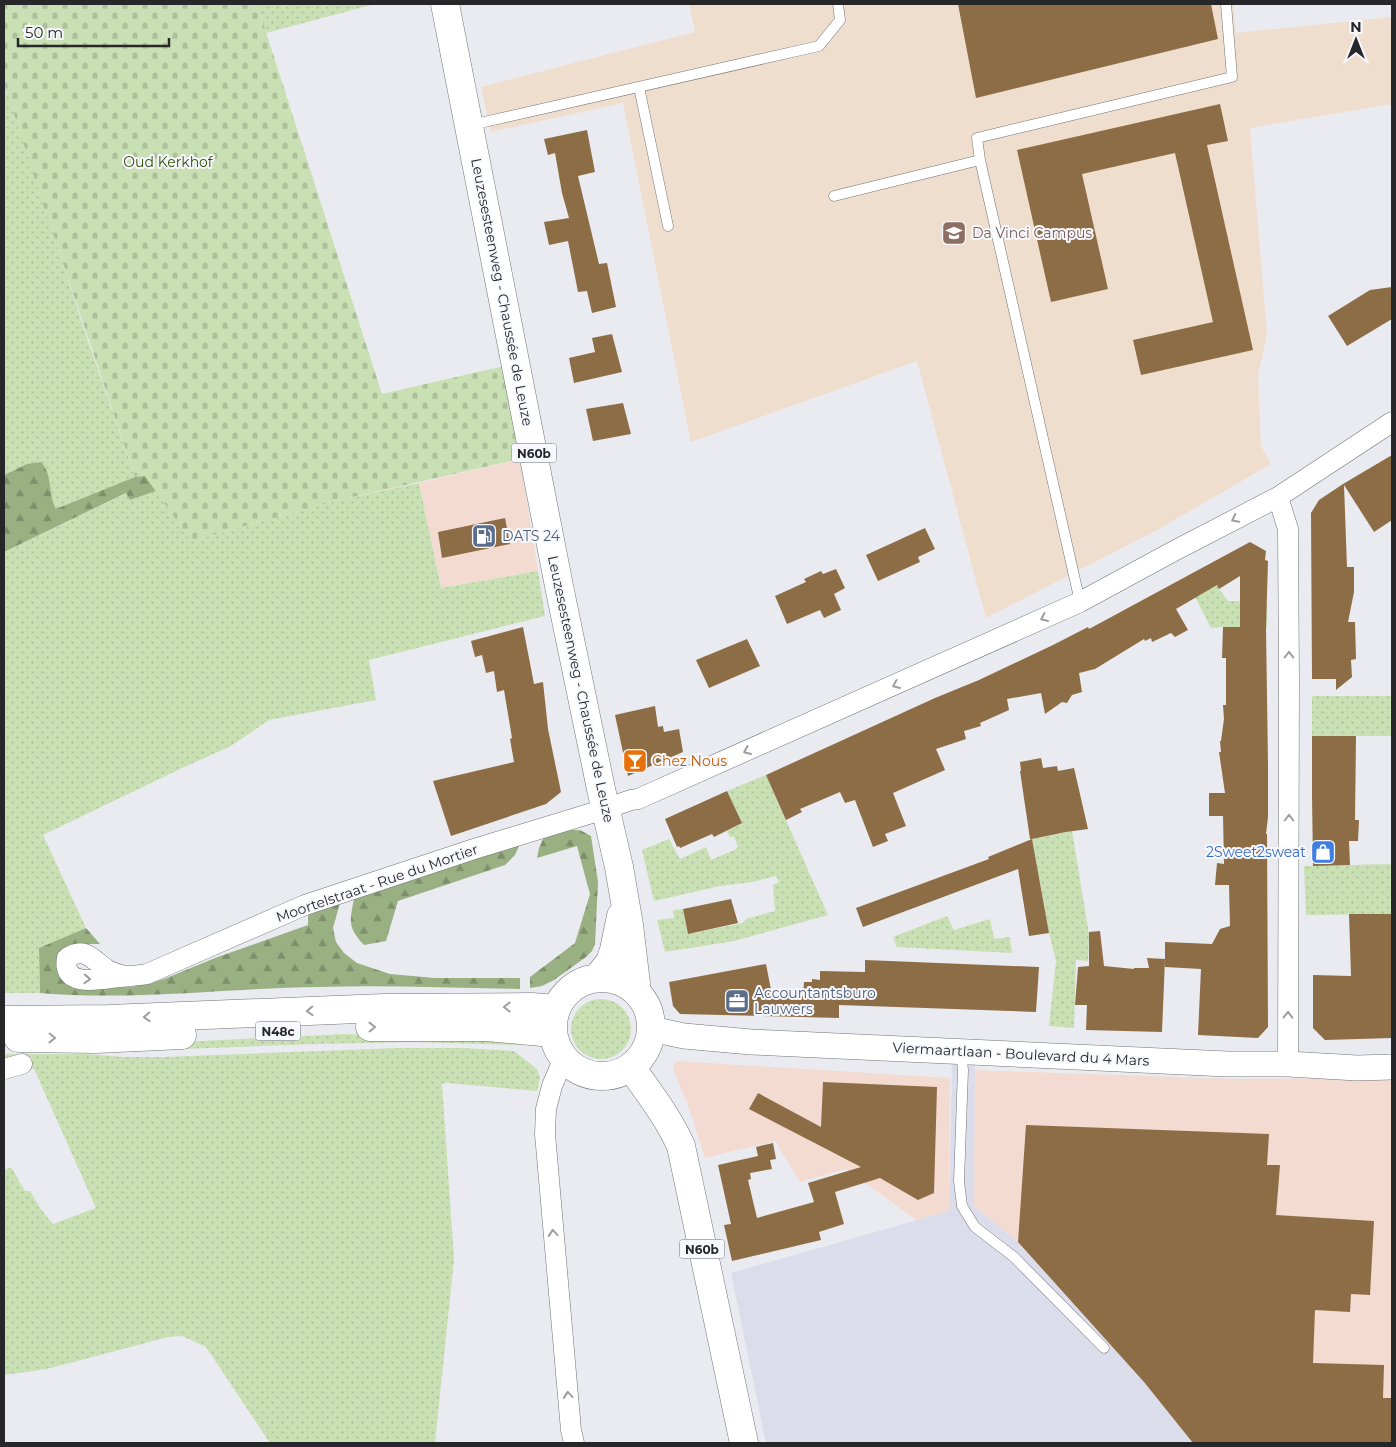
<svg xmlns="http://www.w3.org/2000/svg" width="1396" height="1447" font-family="Montserrat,sans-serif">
	<defs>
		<pattern id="grass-dots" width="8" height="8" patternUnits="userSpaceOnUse" patternTransform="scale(1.25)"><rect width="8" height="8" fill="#c9e0b4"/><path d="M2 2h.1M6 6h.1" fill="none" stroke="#adc09b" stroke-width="1.8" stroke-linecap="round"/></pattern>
		<pattern id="forest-firs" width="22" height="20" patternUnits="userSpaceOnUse" patternTransform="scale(1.25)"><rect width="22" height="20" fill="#99b083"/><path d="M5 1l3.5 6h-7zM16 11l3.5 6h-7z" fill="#7d8f6b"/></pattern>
		<pattern id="cemetery-stones" width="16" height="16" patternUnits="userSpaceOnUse" patternTransform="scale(1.25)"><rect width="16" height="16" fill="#c9e0b4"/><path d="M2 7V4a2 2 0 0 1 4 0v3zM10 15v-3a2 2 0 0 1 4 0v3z" fill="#adc09b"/></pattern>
	</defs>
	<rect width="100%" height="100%" fill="#eaebf0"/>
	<path fill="#f4dbd2" d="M 520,459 L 538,571 L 441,588 L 419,483 Z
		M 676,1061 L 950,1078 L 949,1211 L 916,1220 L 846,1169 L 800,1182 L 775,1141 L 705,1158 L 688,1105 L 673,1069 Z
		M 972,1070 L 1238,1079 L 1392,1078 L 1392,1443 L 1193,1443 L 1144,1382 L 1018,1242 L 974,1206 Z"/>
	<path fill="#dbdeea" d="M 952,1059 L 975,1063 L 974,1206 L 1018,1242 L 1144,1382 L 1193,1443 L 766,1443 L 731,1273 L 949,1211 Z"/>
	<path fill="#efdecd" d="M 689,4 L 1233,4 L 1236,33 L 1392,17 L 1392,104 L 1250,128 L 1267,335 L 1258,375 L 1261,446 L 1271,464 L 1157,530 L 986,618 L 917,361 L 691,442 L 623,103 L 491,132 L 481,87 L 695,32 Z"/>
	<path fill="url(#grass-dots)" d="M 257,4 L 375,4 L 266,33 Z
		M 4,82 L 86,335 L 135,477 L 56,510 L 52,502 L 50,488 L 27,464 L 4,475 Z
		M 419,483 L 441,588 L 538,571 L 545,616 L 369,660 L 376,700 L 269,720 L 231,746 L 180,769 L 43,835 L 86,928 L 39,948 L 40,993 L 4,993 L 4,552 L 127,493 L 130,500 L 156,491 L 191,541 L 335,501 Z
		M 1207,566 L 1219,589 L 1228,601 L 1267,601 L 1267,628 L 1223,627 L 1211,628 L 1185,577 Z
		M 1312,696 L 1392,696 L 1392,736 L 1312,736 Z
		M 766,775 L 828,915 L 734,941 L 665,952 L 657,920 L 674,918 L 673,910 L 683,909 L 688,934 L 743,923 L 746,919 L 775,911 L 773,885 L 779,882 L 776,876 L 752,882 L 720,886 L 654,901 L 642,850 L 669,839 L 680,859 L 706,847 L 711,860 L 736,849 L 738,847 L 734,837 L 730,837 L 727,831 L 742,823 L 727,791 Z
		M 1072,831 L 1089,934 L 1088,961 L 1076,960 L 1074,1028 L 1049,1026 L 1056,961 L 1049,933 L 1032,839 Z
		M 1392,864 L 1392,914 L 1306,915 L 1304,866 Z
		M 947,916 L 954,930 L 990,919 L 994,939 L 1010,937 L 1012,953 L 897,947 L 893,937 Z
		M571 1029a30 30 0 1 1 60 0a30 30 0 1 1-60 0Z
		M 342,1034 L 518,1036 L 518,1045 L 412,1042 L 316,1044 L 156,1050 L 95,1050 L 163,1043 Z
		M 398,1048 L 464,1048 L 514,1051 L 537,1069 L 540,1077 L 537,1091 L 447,1083 L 442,1084 L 454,1259 L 435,1443 L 270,1443 L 206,1347 L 182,1336 L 168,1337 L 47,1369 L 4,1375 L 4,1170 L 11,1167 L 25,1191 L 30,1191 L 40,1208 L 53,1224 L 96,1208 L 35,1071 L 26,1060 L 4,1062 L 4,1054 L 85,1054 L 124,1057 L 164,1057 Z"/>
	<path fill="url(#forest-firs)" d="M 41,462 C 53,475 48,495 56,509 L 135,477 L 145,475 L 156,491 L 130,500 L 126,493 L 4,552 L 4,475 L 27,464 Z
		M 568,830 L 580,830 L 591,836 L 598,882 L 595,944 L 592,951 L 586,957 L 554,980 L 542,986 L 530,988 L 530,977 L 575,943 L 590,894 L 577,846 L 537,858 L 539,848 L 544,837 Z
		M 520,844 L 515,855 L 505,865 L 398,901 L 386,941 L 364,945 C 347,927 350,921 354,898 Z
		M 340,903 L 333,928 L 336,942 L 344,953 L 357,963 L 390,974 L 435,978 L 520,978 L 520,989 C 454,988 386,985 320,987 C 226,988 133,1001 40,993 L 39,948 L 86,928 L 100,944 L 81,944 L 71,948 L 84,988 L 133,987 L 164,979 L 215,958 L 308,925 L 308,915 Z"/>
	<path fill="url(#cemetery-stones)" d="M 4,4 L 257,4 L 382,394 L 504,366 L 520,459 L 335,501 L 191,541 L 145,476 L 135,477 L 42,201 L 4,83 Z"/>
	<path fill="#8d6d46" d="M 958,4 L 1211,4 L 1218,39 L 976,98 Z
		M 1220,104 L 1228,141 L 1207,145 L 1253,350 L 1141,375 L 1133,340 L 1213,322 L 1175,153 L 1082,174 L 1108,289 L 1051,302 L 1017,150 Z
		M 587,130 L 595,172 L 578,176 L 599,264 L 607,263 L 616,307 L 592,313 L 587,291 L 578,292 L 568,241 L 549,245 L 544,222 L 569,218 L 562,193 L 555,153 L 548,155 L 544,139 Z
		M 1392,287 L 1392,319 L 1347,346 L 1328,316 L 1370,290 Z
		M 612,334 L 622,372 L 574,383 L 569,358 L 595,352 L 592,338 Z
		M 623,403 L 631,434 L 593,441 L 586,409 Z
		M 1392,455 L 1392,520 L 1374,532 L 1344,485 L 1347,567 L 1354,567 L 1354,592 L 1348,622 L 1355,622 L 1356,659 L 1351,660 L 1352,677 L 1336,690 L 1336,679 L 1312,679 L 1311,513 L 1319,500 L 1343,484 Z
		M 505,518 L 510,544 L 442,558 L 438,532 Z
		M 925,528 L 935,549 L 918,557 L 920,562 L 878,581 L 866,555 Z
		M 1250,542 L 1266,551 L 1265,560 L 1268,561 L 1266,628 L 1268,764 L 1268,817 L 1266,834 L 1267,834 L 1268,1027 L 1258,1038 L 1198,1035 L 1201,969 L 1165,967 L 1165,942 L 1212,944 L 1220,929 L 1230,926 L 1229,885 L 1215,885 L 1217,863 L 1224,864 L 1223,816 L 1209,816 L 1209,793 L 1225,793 L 1219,752 L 1221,752 L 1220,741 L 1221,741 L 1224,719 L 1223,705 L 1226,705 L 1226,658 L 1222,658 L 1223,627 L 1240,627 L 1240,576 L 1219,589 L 1217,585 L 1176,609 L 1188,630 L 1175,637 L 1171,633 L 1152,642 L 1151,638 L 1145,641 L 1144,639 L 1095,669 L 1079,673 L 1082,692 L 1072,695 L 1067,703 L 1062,702 L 1045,714 L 1041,693 L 1007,699 L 1009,710 L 980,723 L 981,726 L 964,731 L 966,739 L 936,749 L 945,770 L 893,793 L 906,826 L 885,834 L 888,841 L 873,847 L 855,800 L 845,803 L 840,792 L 800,809 L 802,812 L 786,820 L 766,775 L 935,698 L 979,680 L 1053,645 L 1088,627 L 1089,629 Z
		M 836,569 L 845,588 L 834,594 L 841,610 L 824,618 L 820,610 L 787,624 L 775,596 L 806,582 L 804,579 L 821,571 L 823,574 Z
		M 523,627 L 534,684 L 543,682 L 548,729 L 561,792 L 546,804 L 451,836 L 433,781 L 514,762 L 510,739 L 512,738 L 504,690 L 497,692 L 494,671 L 486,673 L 482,655 L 475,657 L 471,641 Z
		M 747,639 L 760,666 L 709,688 L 696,660 Z
		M 655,706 L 658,727 L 663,726 L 664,732 L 679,729 L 683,752 L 628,776 L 615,715 Z
		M 1312,736 L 1356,736 L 1355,820 L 1359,820 L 1358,841 L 1349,841 L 1350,865 L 1313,866 L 1312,795 Z
		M 1041,758 L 1043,768 L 1057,766 L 1058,771 L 1074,768 L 1088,829 L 1066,832 L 1032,839 L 1049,933 L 1029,936 L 1018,869 L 863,927 L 856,908 L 989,859 L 988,857 L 1032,839 L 1030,839 L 1020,771 L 1021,771 L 1020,762 Z
		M 727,791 L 742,823 L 714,837 L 712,834 L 680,848 L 679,846 L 677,847 L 665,819 Z
		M 731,899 L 738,923 L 688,934 L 683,909 Z
		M 1349,914 L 1392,914 L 1392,1038 L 1325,1040 L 1313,1028 L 1313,975 L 1351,976 Z
		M 1100,931 L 1104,966 L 1134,969 L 1134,968 L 1149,968 L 1147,958 L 1165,959 L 1162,1032 L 1086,1030 L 1087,1005 L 1075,1005 L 1078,967 L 1089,966 L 1089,932 Z
		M 865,960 L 1039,967 L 1036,1012 L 839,1005 L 839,1018 L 680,1014 L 673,1006 L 669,982 L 766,964 L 772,995 L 803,996 L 804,982 L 812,982 L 812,979 L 820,980 L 820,971 L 865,972 Z
		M 823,1082 L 937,1087 L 934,1193 L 918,1200 L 880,1178 L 835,1192 L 844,1224 L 819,1232 L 821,1240 L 732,1261 L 724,1225 L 731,1224 L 718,1165 L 758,1156 L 756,1147 L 773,1143 L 776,1159 L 770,1160 L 772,1169 L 750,1173 L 751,1179 L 748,1180 L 757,1218 L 814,1202 L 808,1183 L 861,1167 L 749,1109 L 758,1093 L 821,1127 Z
		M 1026,1125 L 1269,1134 L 1267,1165 L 1280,1165 L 1276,1215 L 1374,1221 L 1370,1295 L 1351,1294 L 1350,1312 L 1315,1310 L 1313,1363 L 1384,1365 L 1383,1398 L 1392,1398 L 1392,1443 L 1193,1443 L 1144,1382 L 1018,1242 Z"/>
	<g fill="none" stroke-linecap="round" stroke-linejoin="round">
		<defs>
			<path id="service" d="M 639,87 L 668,226
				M 471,125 L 819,46 L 840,20 L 838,4
				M 980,160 L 977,138 L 1232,77 L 1226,4
				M 834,196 L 980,160 L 1080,602
				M 961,1052 L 963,1070 L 959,1181 L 962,1206 L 975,1227 L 1014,1257 L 1104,1348"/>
			<path id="minor" d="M 1278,497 L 1288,529 L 1289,682 L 1288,1064
				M 125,976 C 118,974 112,973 106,969 C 92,959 85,946 67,958 C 61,989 102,979 119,977 C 128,976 137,976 147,974 L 305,905 L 474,849 L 605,809 L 631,800 L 638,799 L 1080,602 L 1174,551 L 1278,497 L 1392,422
				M 564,1058 L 552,1086 L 546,1109 L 545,1134 L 571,1430 L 574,1443
				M 4,1069 L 22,1064"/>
			<path id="tertiary" d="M 651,1029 L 684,1036 L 751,1042 L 1227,1064 L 1288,1064 L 1357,1068 L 1392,1067"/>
			<path id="primary" d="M 445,4 L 560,591 L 601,789 L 619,867 L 629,925 L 637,992
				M553 1027a49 49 0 1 1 98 0a49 49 0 1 1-98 0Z
				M 597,978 L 610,962 L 614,950 L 621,916
				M 4,1020 L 108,1019 L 383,1008 L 532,1007 L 556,1009
				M 370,1027 L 487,1027 L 553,1033
				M 18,1038 L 96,1039 L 182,1035
				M 631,1067 C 649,1093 668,1117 681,1146 L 744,1443"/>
		</defs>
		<use href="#service" stroke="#727378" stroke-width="11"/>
		<use href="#minor" stroke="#727378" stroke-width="21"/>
		<use href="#tertiary" stroke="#727378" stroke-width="26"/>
		<use href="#primary" stroke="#727378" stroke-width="29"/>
		<use href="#service" stroke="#fff" stroke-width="10"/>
		<use href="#minor" stroke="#fff" stroke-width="20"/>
		<use href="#tertiary" stroke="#fff" stroke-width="25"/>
		<use href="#primary" stroke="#fff" stroke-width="28"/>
	</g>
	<defs><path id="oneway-chevron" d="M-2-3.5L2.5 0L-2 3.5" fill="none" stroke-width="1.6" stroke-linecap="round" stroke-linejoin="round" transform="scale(1.25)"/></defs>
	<g stroke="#9e9e9f">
		<use href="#oneway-chevron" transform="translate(1235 519) rotate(153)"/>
		<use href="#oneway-chevron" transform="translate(1044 618) rotate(156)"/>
		<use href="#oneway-chevron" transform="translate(1289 655) rotate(-90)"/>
		<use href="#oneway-chevron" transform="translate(896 685) rotate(156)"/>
		<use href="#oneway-chevron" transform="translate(747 751) rotate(156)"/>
		<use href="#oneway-chevron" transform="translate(1289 818) rotate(-90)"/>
		<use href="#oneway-chevron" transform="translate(87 979) rotate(2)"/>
		<use href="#oneway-chevron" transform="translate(507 1007) rotate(180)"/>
		<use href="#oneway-chevron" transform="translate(310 1011) rotate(178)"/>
		<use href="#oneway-chevron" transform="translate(1288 1015) rotate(-89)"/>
		<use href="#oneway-chevron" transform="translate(147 1017) rotate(178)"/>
		<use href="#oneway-chevron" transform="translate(372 1027) rotate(-1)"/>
		<use href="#oneway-chevron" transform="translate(52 1038) rotate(1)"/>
		<use href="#oneway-chevron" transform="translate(553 1233) rotate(-95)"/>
		<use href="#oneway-chevron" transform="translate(568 1395) rotate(-95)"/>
	</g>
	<defs>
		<symbol id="school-square" viewBox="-11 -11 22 22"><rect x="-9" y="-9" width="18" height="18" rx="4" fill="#8d6e63" stroke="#f7f8fd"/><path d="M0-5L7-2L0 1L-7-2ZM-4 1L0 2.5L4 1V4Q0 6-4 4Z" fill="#fff"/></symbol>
		<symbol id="fuel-square" viewBox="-11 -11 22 22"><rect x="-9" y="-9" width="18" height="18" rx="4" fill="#5c6f8a" stroke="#f7f8fd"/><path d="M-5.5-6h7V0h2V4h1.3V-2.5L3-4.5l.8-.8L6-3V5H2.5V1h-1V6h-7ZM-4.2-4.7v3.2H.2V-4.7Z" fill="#fff"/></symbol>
		<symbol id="bar-square" viewBox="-11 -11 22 22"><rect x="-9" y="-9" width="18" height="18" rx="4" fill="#e8710a" stroke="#f7f8fd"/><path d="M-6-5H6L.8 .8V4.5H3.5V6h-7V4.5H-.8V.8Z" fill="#fff"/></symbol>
		<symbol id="shop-square" viewBox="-11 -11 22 22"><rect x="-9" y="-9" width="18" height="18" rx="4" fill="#3f7fe0" stroke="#f7f8fd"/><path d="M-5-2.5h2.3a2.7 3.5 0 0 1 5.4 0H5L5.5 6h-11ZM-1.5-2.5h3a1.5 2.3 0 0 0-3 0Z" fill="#fff"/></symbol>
		<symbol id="office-square" viewBox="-11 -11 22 22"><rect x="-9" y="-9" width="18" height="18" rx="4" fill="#5c6f8a" stroke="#f7f8fd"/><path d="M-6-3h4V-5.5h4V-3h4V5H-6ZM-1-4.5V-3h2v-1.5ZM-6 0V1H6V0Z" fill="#fff"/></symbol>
	</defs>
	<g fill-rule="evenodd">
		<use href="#school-square" x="940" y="219" width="28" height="28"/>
		<use href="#fuel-square" x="470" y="522" width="28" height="28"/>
		<use href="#bar-square" x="621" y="747" width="28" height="28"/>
		<use href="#shop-square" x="1309" y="838" width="28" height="28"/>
		<use href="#office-square" x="723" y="987" width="28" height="28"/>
	</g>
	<g text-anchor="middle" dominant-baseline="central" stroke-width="4" stroke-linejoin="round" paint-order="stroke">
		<g fill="#f7f8fd" stroke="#656669" stroke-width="1">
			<rect x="511.5" y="443.5" width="45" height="19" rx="4"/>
			<rect x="255.5" y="1021.5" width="45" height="19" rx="4"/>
			<rect x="679.5" y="1239.5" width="45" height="19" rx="4"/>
		</g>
		<g font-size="12" font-weight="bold" fill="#272729">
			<text x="534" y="453">N60b</text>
			<text x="278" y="1031">N48c</text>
			<text x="702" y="1249">N60b</text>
		</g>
		<g font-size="14" fill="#344f0a" stroke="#f7f8fd">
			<text x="168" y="162">Oud Kerkhof</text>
		</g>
		<g font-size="14" fill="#785e54" stroke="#f7f8fd" text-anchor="start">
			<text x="972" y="233">Da Vinci Campus</text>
		</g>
		<g font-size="14" fill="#272729" stroke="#f7f8fd">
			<text transform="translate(502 292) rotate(79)">Leuzesesteenweg - Chaussée de Leuze</text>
			<text transform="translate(581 689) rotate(78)">Leuzesesteenweg - Chaussée de Leuze</text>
			<text transform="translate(377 883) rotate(-19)">Moortelstraat - Rue du Mortier</text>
			<text transform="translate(1021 1054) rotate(3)">Viermaartlaan - Boulevard du 4 Mars</text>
		</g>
		<g font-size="14" fill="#4e5e75" stroke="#f7f8fd" text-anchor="start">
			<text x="502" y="536">DATS 24</text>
			<text x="754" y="993">Accountantsburo<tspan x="754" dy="16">Lauwers</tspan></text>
		</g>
		<g font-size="14" fill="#c56008" stroke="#f7f8fd" text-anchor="start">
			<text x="652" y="761">Chez Nous</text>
		</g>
		<g font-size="14" fill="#366cbe" stroke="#f7f8fd" text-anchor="end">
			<text x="1306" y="852">2Sweet2sweat</text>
		</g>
	</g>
	<rect width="1396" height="1447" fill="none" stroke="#272729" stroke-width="10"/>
	<g transform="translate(1356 40)" stroke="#f7f8fd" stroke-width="4" paint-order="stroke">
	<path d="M0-4L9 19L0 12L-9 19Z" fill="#272729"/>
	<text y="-8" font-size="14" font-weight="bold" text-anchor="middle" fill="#272729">N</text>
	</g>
	<path d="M18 38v8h151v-8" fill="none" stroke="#272729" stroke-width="2.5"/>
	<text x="25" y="38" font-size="15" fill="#272729" stroke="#f7f8fd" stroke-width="4" paint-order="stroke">50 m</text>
</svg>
